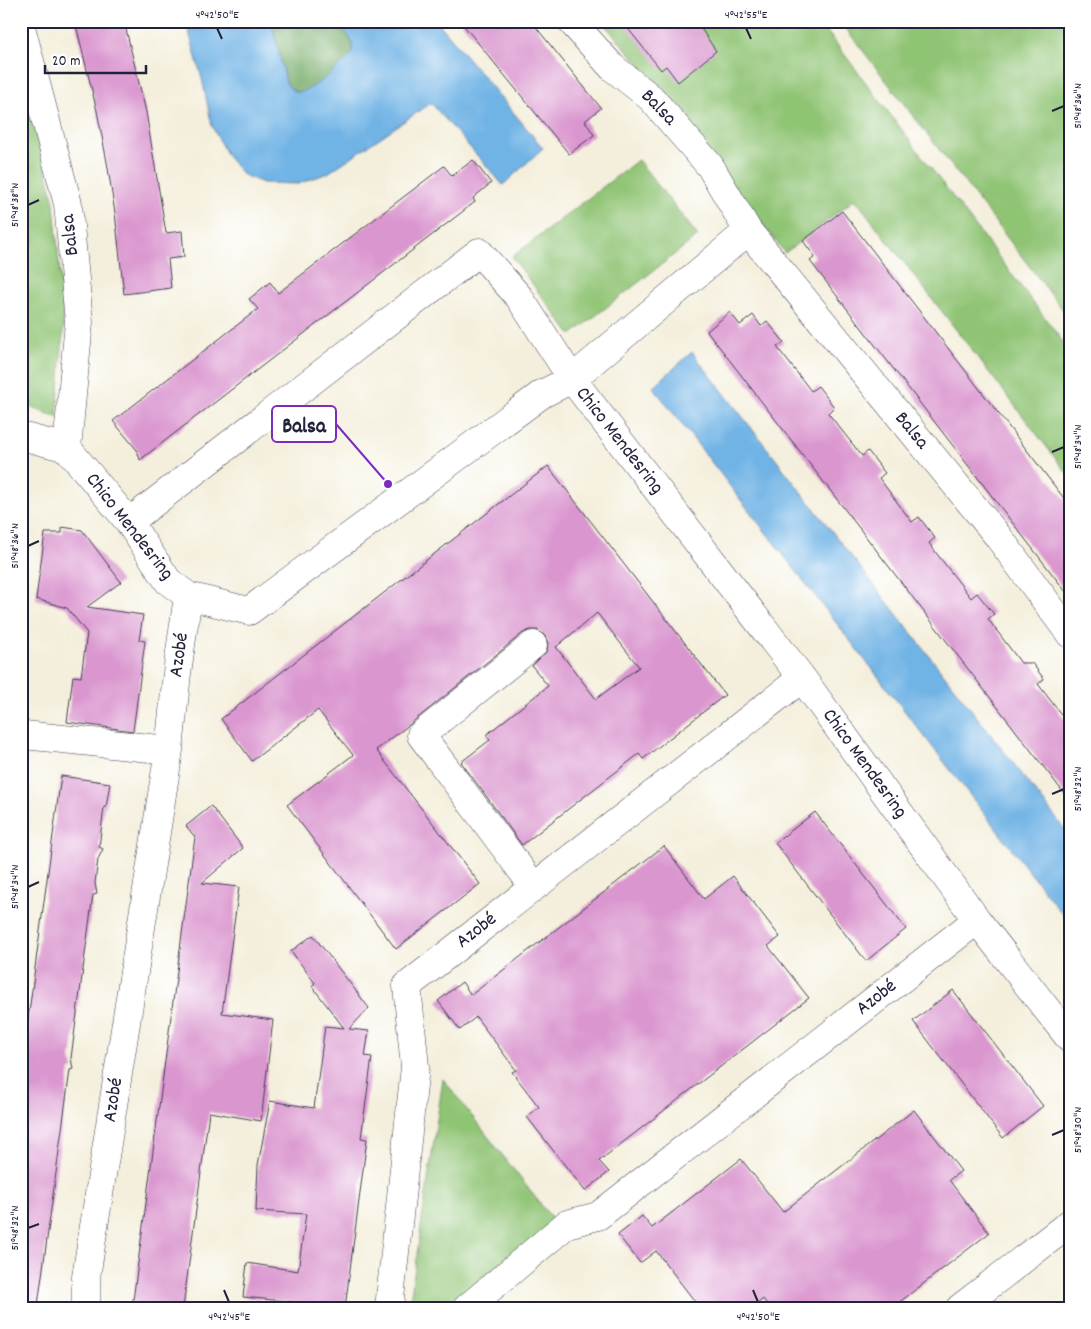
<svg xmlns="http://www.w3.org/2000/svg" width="1091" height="1329" font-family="Dekko,sans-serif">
	<rect width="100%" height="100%" fill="#fff"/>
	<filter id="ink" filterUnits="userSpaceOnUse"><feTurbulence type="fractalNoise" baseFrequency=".02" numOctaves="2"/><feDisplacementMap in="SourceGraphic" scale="10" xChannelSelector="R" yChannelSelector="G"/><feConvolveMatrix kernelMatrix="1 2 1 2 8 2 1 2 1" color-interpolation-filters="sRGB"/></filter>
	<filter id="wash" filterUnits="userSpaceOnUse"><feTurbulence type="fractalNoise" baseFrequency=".0096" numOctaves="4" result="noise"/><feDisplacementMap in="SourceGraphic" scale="20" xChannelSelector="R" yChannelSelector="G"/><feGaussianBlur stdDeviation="1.12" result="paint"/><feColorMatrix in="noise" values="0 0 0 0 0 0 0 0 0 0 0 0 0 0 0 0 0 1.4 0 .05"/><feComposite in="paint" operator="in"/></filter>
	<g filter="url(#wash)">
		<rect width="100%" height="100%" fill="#f4efdc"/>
		<path fill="#90c475" stroke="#597358" d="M 601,21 L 819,21 L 1070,351 L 1070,477 L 855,199 L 785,253 L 636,60 Z
			M 840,21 L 1059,21 L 1070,34 L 1070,319 Z
			M 21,57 L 54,203 L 64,321 L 57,417 L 29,407 L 21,406 L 21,294 L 32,211 L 21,184 Z
			M 638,160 L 698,236 L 571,335 L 512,257 Z
			M 443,1079 L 560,1229 L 453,1308 L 409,1308 Z"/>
		<path fill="#74aa66" stroke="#4b6650" d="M 271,21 L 335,21 C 344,31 356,40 352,54 C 343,64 310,94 297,92 C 292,91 288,86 286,82 Z"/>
		<path fill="#70b3e5" stroke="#496a90" d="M 186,21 L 271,21 L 286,82 C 288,86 292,91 297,92 C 309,94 343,64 352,54 C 356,40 344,31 335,21 L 437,21 L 543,148 L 503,185 L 431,103 L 328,173 L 298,184 L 263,183 L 243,175 L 227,156 L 212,126 L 202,79 Z
			M 692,352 L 1070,836 L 1070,924 L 653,387 Z"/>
		<g id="blocks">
			<path fill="#da96cf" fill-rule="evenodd" d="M 75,21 L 124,21 L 146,112 L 166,233 L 182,231 L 184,257 L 168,259 L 171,288 L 124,294 L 115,213 L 107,162 L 97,111 Z
				M 460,21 L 531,21 L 601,108 L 585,121 L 594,135 L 569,154 Z
				M 622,21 L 696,21 L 716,51 L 678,82 L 666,66 L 661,70 Z
				M 473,160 L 491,183 L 473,198 L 475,202 L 140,460 L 137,450 L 113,421 L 258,309 L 249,299 L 270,282 L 278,293 L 444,166 L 452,176 Z
				M 842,211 L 1070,506 L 1070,597 L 810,261 L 815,257 L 803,241 Z
				M 730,312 L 740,325 L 753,315 L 761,326 L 767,321 L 784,342 L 777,347 L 811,391 L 818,386 L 834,407 L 828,413 L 862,456 L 868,451 L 885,473 L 879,478 L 912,522 L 919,517 L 935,538 L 929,543 L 937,554 L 971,598 L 977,593 L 994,614 L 988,619 L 1021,663 L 1032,663 L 1044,679 L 1038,684 L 1070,726 L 1070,801 L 707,331 Z
				M 548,466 L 725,695 L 643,759 L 639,754 L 522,845 L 461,762 L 490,740 L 486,735 L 548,686 L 532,666 L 547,651 L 548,643 L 545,636 L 538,630 L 530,630 L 523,633 L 409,725 L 376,750 L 480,884 L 396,949 L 287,805 L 353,755 L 318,710 L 252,761 L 221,719 ZM 597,613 L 639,667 L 596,699 L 556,647 Z
				M 62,527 L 82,530 L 121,582 L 87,607 L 143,615 L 139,640 L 145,641 L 133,731 L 67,722 L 73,676 L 81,677 L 87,633 L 67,608 L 36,599 L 45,533 L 62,533 Z
				M 61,776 L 110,783 L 106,807 L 104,807 L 99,847 L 103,849 L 98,859 L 95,883 L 97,894 L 93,895 L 71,1058 L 73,1069 L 70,1070 L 38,1305 L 21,1303 L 21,1071 Z
				M 211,806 L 243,848 L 202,883 L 239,887 L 222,1013 L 273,1020 L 261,1121 L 209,1112 L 183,1308 L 132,1308 L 195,837 L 186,826 Z
				M 815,812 L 906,929 L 866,961 L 775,843 Z
				M 664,846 L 704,899 L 733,876 L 780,937 L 768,946 L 809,998 L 599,1161 L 609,1172 L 585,1191 L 527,1117 L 539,1107 L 512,1072 L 516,1070 L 476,1017 L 460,1030 L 438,1001 L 462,982 L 471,995 Z
				M 313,935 L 369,1008 L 349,1029 L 369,1031 L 365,1056 L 372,1057 L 361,1138 L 367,1139 L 345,1308 L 294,1308 L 294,1302 L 243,1297 L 247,1263 L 298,1271 L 306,1214 L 256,1211 L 258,1165 L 270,1101 L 314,1108 L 325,1026 L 344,1028 L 312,986 L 315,983 L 291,951 Z
				M 953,990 L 1043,1106 L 1003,1138 L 913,1021 Z
				M 914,1110 L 961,1171 L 949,1180 L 989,1233 L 892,1308 L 770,1308 L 763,1299 L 752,1308 L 700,1308 L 656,1251 L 640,1263 L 618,1235 L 642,1216 L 652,1228 L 741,1159 L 783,1212 Z"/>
		</g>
	</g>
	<g filter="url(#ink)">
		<use href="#blocks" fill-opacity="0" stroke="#424153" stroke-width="1"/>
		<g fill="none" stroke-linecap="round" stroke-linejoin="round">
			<defs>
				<path id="minor" d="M 571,21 L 612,67 L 651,98 L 710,166 L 748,231 L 997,535 L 1070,634
					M 21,27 L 68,204 L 79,322 L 67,448
					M 21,436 L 67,448 L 129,522 L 168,581 L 188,596 L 249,611 L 542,394 L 572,379 L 802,678 L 977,920 L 1070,1039
					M 129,522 L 479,252 L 519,297 L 572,379 L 748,231
					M 533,645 L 421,735 L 534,887
					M 24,735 L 169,750
					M 86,1308 L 86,1277 L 169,750 L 177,673 L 188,596
					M 389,1308 L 415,1067 L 407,986 L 802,678
					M 467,1308 L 567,1224 L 598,1216 L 977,920
					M 960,1308 L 1070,1223"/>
			</defs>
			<use href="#minor" stroke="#424153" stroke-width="29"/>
			<use href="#minor" stroke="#fff" stroke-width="28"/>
		</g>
	</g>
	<path fill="none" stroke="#22223b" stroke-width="2" d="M 217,28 L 222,39M 746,28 L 751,39M 1052,111 L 1064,106M 28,205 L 39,200M 1052,452 L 1064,447M 28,546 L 39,541M 1052,794 L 1064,789M 28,887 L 39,882M 1052,1135 L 1064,1130M 28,1228 L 39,1224M 224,1290 L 229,1302M 753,1290 L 758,1302"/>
	<g text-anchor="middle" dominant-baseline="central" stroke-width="5" stroke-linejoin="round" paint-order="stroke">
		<g font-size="20" fill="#22223b" stroke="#fff">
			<text transform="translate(658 108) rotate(46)">Balsa</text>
			<text transform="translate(71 235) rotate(-96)">Balsa</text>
			<text transform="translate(911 431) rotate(51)">Balsa</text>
			<text transform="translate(619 441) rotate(52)">Chico Mendesring</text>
			<text transform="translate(129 527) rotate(52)">Chico Mendesring</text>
			<text transform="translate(180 655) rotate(-82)">Azobé</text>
			<text transform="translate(864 764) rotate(54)">Chico Mendesring</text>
			<text transform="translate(477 931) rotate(-38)">Azobé</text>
			<text transform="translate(877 998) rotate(-38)">Azobé</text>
			<text transform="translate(114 1100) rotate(-81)">Azobé</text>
		</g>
	</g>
	<path fill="none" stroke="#7b2cbf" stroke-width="2" d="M388 484L336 424"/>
	<circle fill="#7b2cbf" stroke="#fff" stroke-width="2" cx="388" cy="484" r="5"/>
	<rect fill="#fff" stroke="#7b2cbf" stroke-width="2" x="272" y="406" width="64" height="36" rx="5"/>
	<g font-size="21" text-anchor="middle" font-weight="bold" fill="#22223b">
		<text x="304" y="432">Balsa</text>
	</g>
	<rect width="1091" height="1329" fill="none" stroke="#fff" stroke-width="55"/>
	<path d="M45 65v8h101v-8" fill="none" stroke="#22223b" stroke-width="2.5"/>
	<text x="52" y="65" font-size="15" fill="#22223b" stroke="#ffffff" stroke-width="4" paint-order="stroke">20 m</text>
	<rect x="28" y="28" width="1036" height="1274" fill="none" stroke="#22223b" stroke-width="2"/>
	<g font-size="12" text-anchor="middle" fill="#22223b">
		<text x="217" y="18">4°42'50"E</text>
		<text x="746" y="18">4°42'55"E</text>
		<text transform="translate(1077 106) rotate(-90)" y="4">51°48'36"N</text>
		<text transform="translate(14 205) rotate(-90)" y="4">51°48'38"N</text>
		<text transform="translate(1077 447) rotate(-90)" y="4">51°48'34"N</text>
		<text transform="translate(14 546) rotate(-90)" y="4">51°48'36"N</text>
		<text transform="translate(1077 789) rotate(-90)" y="4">51°48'32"N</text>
		<text transform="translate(14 887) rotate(-90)" y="4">51°48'34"N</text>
		<text transform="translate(1077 1130) rotate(-90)" y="4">51°48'30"N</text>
		<text transform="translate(14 1228) rotate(-90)" y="4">51°48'32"N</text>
		<text x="229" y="1320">4°42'45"E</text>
		<text x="758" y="1320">4°42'50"E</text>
	</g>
</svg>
